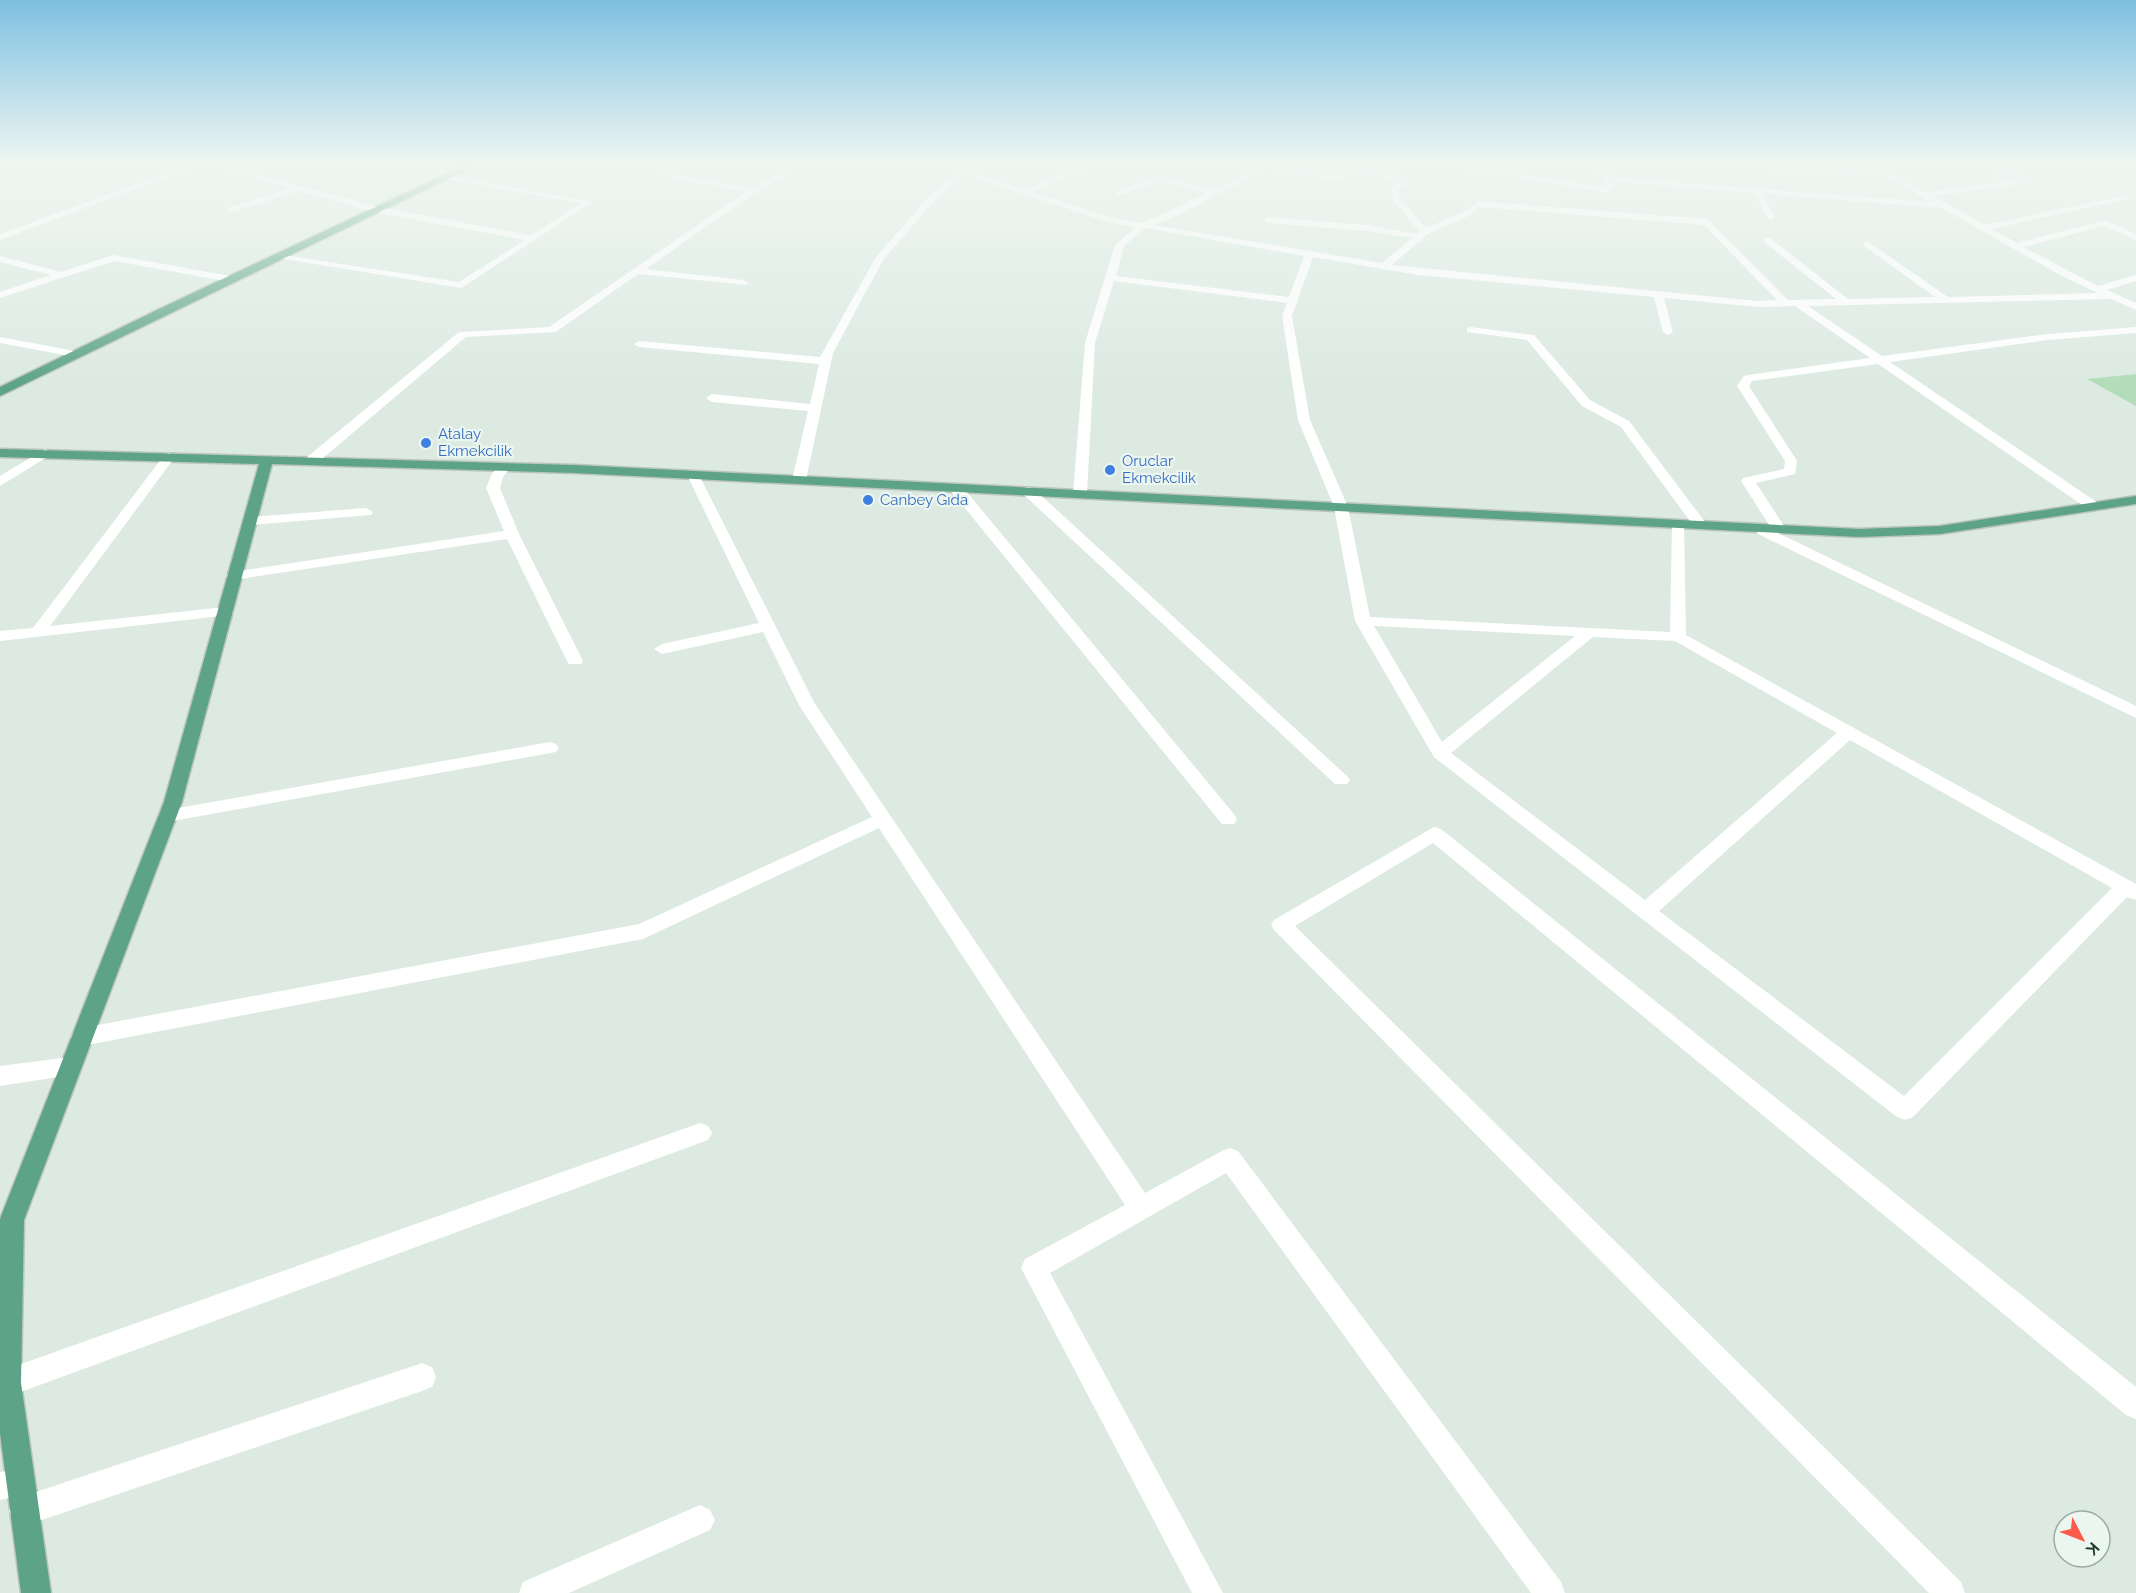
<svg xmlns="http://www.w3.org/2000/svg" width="2136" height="1593" font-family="Raleway,sans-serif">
	<rect width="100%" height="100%" fill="#dceae2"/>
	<path fill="#b2ddb8" d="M 2136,374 L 2136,406 L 2087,379 Z"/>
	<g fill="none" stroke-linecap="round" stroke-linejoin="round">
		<defs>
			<path id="major" d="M 467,164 L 478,164 L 0,396 L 0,387 L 157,310 Z
				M 0,449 L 575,465 L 1859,529 L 1940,526 L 2136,496 L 2136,504 L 1940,534 L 1859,537 L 575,473 L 272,464 L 182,802 L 24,1220 L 21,1383 L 51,1593 L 21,1593 L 0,1433 L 0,1219 L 164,802 L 259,464 L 0,457 Z"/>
		</defs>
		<use href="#major" stroke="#bbc4c0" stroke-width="3"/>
		<path fill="#fff" fill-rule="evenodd" d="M 190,164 L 202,164 L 0,240 L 0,234 Z
			M 205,164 L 219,164 L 379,207 L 531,235 L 581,203 L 441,178 L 445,175 L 593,202 L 461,288 L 272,257 L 277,254 L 459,282 L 525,240 L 378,213 L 298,191 L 230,213 L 227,212 L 227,208 L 289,188 Z
			M 673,164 L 680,166 L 670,173 L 753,188 L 794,164 L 804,164 L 737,205 L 646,269 L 743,280 L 748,283 L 747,285 L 638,274 L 556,332 L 466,337 L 316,464 L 306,464 L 306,458 L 459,332 L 549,327 L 746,192 L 664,177 L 662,169 Z
			M 934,164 L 946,164 L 1025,189 L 1085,164 L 1096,164 L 1033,192 L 1113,218 L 1143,223 L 1207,193 L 1159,181 L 1123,195 L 1117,195 L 1117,191 L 1158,175 L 1214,190 L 1264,164 L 1335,175 L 1349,167 L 1409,177 L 1409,181 L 1398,190 L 1400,198 L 1426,228 L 1467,210 L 1477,201 L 1707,219 L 1788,300 L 1836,299 L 1764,242 L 1764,238 L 1770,238 L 1848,299 L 1935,297 L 1864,246 L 1864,242 L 1867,241 L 1948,297 L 2098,293 L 2060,275 L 1942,208 L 1763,194 L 1775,217 L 1771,220 L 1767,217 L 1754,193 L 1615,182 L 1607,193 L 1435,164 L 1455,164 L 1604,187 L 1607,180 L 1595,170 L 1600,164 L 1608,164 L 1604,170 L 1614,177 L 1931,202 L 1888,178 L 1700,164 L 1742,164 L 1879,173 L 1865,164 L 1875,164 L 1926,192 L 2020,179 L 1979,164 L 1991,164 L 2035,178 L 2032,183 L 1933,196 L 1985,225 L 2127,195 L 2127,199 L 1992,229 L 2017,243 L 2105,220 L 2136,234 L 2136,240 L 2104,226 L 2023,247 L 2098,286 L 2136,275 L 2136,281 L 2107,290 L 2136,303 L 2136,310 L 2111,299 L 1808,306 L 1882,356 L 2048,334 L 2136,327 L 2136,333 L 2048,340 L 1890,362 L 2098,503 L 2098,509 L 2088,509 L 1878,364 L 1752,381 L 1749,386 L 1797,461 L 1795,474 L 1756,483 L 1786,529 L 1778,533 L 2136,706 L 2136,718 L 1758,534 L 1756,531 L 1763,527 L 1773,531 L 1741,481 L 1743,478 L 1784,469 L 1785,461 L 1737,386 L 1744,376 L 1748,375 L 1870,358 L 1795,306 L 1758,307 L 1664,298 L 1673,332 L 1668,335 L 1663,332 L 1654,297 L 1418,275 L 1313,257 L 1292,316 L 1310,420 L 1348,507 L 1370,617 L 1670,632 L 1672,524 L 1679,520 L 1684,521 L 1686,635 L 2136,884 L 2136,900 L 2127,897 L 1913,1117 L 1905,1120 L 1897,1117 L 1434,757 L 1355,621 L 1334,507 L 1298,420 L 1282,316 L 1287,303 L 1114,281 L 1095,343 L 1087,494 L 1080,498 L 1073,494 L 1085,343 L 1115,245 L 1136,227 L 1108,222 L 965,175 L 937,198 L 883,260 L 833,353 L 806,480 L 799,484 L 792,480 L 808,411 L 712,402 L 706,398 L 712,394 L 810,404 L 819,364 L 639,347 L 634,344 L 639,341 L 820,357 L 876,257 L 931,194 L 958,173 ZM 1269,168 L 1336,181 L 1350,172 L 1399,180 L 1390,189 L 1393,200 L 1420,232 L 1417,234 L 1368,225 L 1268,217 L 1263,220 L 1268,223 L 1368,231 L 1412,238 L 1382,263 L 1154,225 L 1181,214 ZM 1479,207 L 1704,225 L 1777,300 L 1758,301 L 1392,265 L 1428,234 L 1473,214 ZM 1145,228 L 1304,256 L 1289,297 L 1116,276 L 1124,246 ZM 1374,626 L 1575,636 L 1442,742 ZM 1593,637 L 1675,641 L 1837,733 L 1645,900 L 1451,753 ZM 1850,740 L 2112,888 L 1904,1096 L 1659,911 Z
			M 113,255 L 231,276 L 236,279 L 231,282 L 114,261 L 0,298 L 0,292 L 51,275 L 0,262 L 0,256 L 61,272 Z
			M 1471,327 L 1534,335 L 1590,400 L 1629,421 L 1705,522 L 1705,528 L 1695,528 L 1621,427 L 1582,406 L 1527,340 L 1467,332 L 1467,328 Z
			M 0,337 L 75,351 L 81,354 L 75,357 L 0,343 Z
			M 45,449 L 51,453 L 49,456 L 0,486 L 0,476 Z
			M 169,453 L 175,457 L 50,626 L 225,607 L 230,609 L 233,612 L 230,615 L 0,641 L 0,631 L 33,628 L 165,454 Z
			M 505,463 L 511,467 L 503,477 L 500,488 L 519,534 L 583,661 L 581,664 L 569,664 L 567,661 L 507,539 L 233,580 L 226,576 L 233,572 L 504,531 L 486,488 L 492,473 Z
			M 693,471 L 699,475 L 815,704 L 1145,1193 L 1222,1151 L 1230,1148 L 1238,1151 L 1561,1582 L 1565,1593 L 1531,1593 L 1226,1173 L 1050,1273 L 1223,1593 L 1192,1593 L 1021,1268 L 1025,1259 L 1125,1205 L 879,828 L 643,939 L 82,1046 L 74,1043 L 71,1037 L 74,1031 L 82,1028 L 639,924 L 872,817 L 799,705 L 763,632 L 662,654 L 654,649 L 662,644 L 759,623 L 687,475 Z
			M 956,484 L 961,485 L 1234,814 L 1237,819 L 1234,824 L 1222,824 L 951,491 L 949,488 Z
			M 1028,487 L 1033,488 L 1347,776 L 1350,780 L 1347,784 L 1335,784 L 1023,494 L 1023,488 Z
			M 366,508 L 373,512 L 371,515 L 250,525 L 243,521 L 250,517 Z
			M 550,742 L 556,744 L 559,748 L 556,752 L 167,822 L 161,821 L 158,816 L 161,811 L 167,810 Z
			M 1434,827 L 1441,829 L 2136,1387 L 2136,1419 L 2126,1415 L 1433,843 L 1295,926 L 1961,1582 L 1965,1593 L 1929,1593 L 1274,930 L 1271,925 L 1274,920 Z
			M 70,1057 L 78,1060 L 81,1067 L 78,1074 L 0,1086 L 0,1066 Z
			M 700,1123 L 708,1126 L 712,1133 L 708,1140 L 7,1397 L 0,1394 L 0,1372 L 7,1369 Z
			M 422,1363 L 432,1367 L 436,1377 L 432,1387 L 422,1391 L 24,1526 L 14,1521 L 9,1511 L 14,1501 L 24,1496 Z
			M 21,1469 L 31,1473 L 35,1483 L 31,1493 L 0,1500 L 0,1472 Z
			M 700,1505 L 710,1510 L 715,1520 L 710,1530 L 569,1593 L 519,1593 L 523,1582 Z"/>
		<use href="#major" fill="#5da387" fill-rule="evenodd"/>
	</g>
	<linearGradient id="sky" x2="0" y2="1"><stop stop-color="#7dc0e0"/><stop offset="0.42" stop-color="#eff6f2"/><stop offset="1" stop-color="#eff6f2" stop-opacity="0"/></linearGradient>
	<rect width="2136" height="387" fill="url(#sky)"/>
	<g fill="#3f7fe0" stroke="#ecf6f0" stroke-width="2">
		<circle cx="426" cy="443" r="6"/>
		<circle cx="1110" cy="470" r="6"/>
		<circle cx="868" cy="500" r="6"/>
	</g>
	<g text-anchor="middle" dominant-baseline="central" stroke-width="4.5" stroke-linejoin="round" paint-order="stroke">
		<g font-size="15" fill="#366cbe" stroke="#ecf6f0" text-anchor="start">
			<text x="438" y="434">Atalay<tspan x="438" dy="17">Ekmekcilik</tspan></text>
			<text x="1122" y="461">Oruclar<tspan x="1122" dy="17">Ekmekcilik</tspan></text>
			<text x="880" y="500">Canbey Gıda</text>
		</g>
	</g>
	<g transform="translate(2082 1539) rotate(132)"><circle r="28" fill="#ecf6f0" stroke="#99aba2" stroke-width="1.5"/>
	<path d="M0-4.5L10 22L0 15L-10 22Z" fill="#fd5b47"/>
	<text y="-9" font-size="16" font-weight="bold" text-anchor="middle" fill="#1d3a2e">K</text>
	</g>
</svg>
